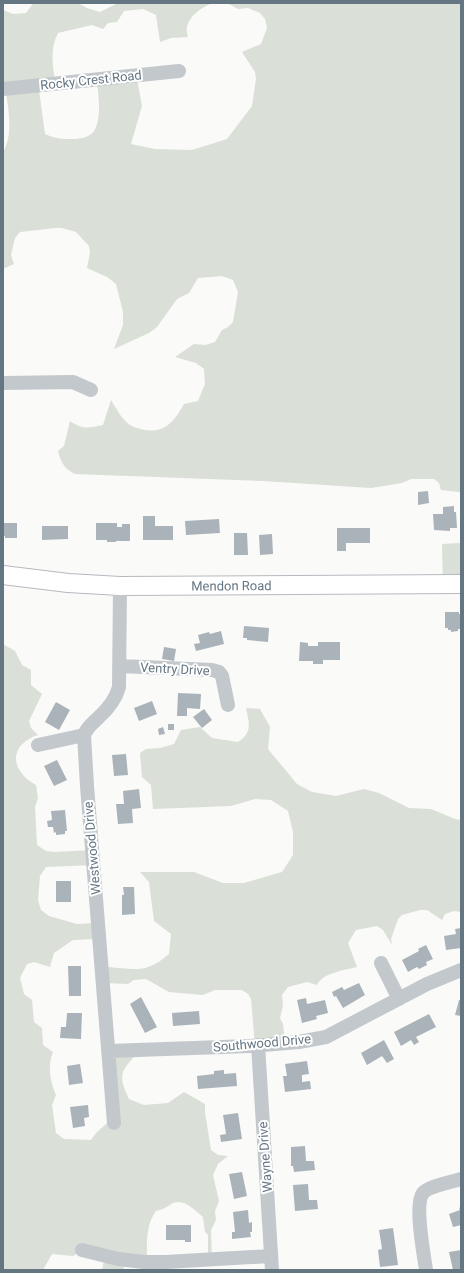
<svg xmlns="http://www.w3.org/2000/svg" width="464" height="1273" font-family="Roboto,sans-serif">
	<rect width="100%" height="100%" fill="#fafaf8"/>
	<path fill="#dadfd7" d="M 33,3 L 78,3 L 87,8 L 100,12 L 118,3 L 213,3 C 203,6 189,16 187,27 C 186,30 187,34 188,37 L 171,38 L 160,42 L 156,15 L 143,9 L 124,11 L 117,22 L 108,23 L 103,29 L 92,25 L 58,33 C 49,50 53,68 56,86 L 39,90 L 45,134 C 57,139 62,139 76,139 C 80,138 84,138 88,136 C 103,130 99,97 97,83 L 137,79 L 142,106 L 131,144 L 155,149 L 192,150 L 227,139 L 252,106 L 256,79 L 255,72 L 242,52 L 261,44 L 267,28 L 265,19 L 260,13 L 248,8 L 238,9 L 227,3 L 461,3 L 461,493 L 459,492 L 441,490 L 439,483 L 434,479 L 411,479 L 402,483 L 371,488 L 263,481 L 75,474 C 64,469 61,462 58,451 L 64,446 L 70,421 C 83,430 88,428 103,425 L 111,400 C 116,408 122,420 130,425 C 133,427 137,428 141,429 C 164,435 174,422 184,404 L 198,401 L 205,384 L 204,369 L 196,363 L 175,357 L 194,344 L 205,345 L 215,342 L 222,330 L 228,327 L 233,322 L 238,292 L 233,280 L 222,276 L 198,278 L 189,293 L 177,299 L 157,327 L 149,333 L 114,349 L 123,325 L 123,312 L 116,284 L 107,277 L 87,268 L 90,253 L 89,246 L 76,232 L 62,228 L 56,228 L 20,232 L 15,238 L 11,255 L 14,264 L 3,269 L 3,152 C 13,135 9,112 6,93 L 3,92 L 3,10 L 13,14 L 26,13 L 32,5 Z
		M 461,543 L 461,587 L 443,587 L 442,544 Z
		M 3,644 L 15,651 L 22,665 L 31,670 L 31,685 L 42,694 L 29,721 L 31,728 L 38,735 C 8,745 10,771 36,785 L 38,798 L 35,807 L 37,845 L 46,851 L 55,852 L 93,850 L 94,865 L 46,867 L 40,876 L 38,900 L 41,910 L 49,916 L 77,924 L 94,923 L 94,939 L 73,940 L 54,953 L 50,967 L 34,962 L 27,964 L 20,978 L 24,994 L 32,1000 L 34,1022 L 42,1028 L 43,1045 L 53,1052 C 47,1067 50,1081 56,1095 L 52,1105 L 56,1133 L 64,1139 L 91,1140 L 96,1133 L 114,1117 L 110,1054 L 139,1051 C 121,1072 117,1073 129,1099 L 144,1105 L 168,1103 L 184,1092 L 205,1104 L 205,1112 L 211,1150 L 218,1155 L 228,1156 L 218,1164 L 213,1175 L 219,1201 L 215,1211 L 216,1220 L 211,1230 L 212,1261 L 208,1260 L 208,1235 L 205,1232 L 203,1217 C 194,1210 182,1196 170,1205 C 163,1209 164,1209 156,1211 C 145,1226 147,1245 147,1263 L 125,1262 L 123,1270 L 102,1270 L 105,1257 L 82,1251 L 73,1256 L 52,1254 L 43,1270 L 3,1270 Z
		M 246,708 L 260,709 L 270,727 L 268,749 L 297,784 L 312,792 L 336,796 L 364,789 L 379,793 L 409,808 L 431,809 L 455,819 L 461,820 L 461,912 L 454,911 L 445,914 L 442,920 L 427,910 L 420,910 L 402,915 L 398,919 L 391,939 L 392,945 L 383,930 L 377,926 L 356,930 L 348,943 L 357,967 C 345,970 322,973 317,985 L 307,982 L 288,987 L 282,995 L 283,1006 L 280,1018 L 283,1024 L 285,1043 L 255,1046 L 251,999 L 248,994 L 242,990 L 215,990 L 203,995 L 169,992 L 146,979 L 134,980 L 128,984 L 105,983 L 107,967 C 136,969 146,974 169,954 L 171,934 L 154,921 L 149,882 L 140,872 L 194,872 L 223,883 L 244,883 L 282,872 L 293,855 L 293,832 L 288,811 L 271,800 L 255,799 L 231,806 L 153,809 L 151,785 L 142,777 L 140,753 L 146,749 L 160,748 L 174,744 L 181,730 L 200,727 L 212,738 L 238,742 C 253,732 249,723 246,708 Z"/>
	<path fill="#aab3b9" d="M 428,491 L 429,503 L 418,505 L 418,492 Z
		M 454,506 L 454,512 L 456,512 L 457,528 L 450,528 L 450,531 L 434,530 L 433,514 L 443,514 L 443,507 Z
		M 143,516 L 155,516 L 155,526 L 173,526 L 173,540 L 143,540 Z
		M 219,519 L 220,533 L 186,535 L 185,521 Z
		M 3,523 L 17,523 L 17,538 L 5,538 L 5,536 L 3,536 Z
		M 96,523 L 117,523 L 117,527 L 122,527 L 122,524 L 130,524 L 130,541 L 116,541 L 116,542 L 107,542 L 107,540 L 96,540 Z
		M 42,526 L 68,526 L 68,539 L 42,540 Z
		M 337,528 L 370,528 L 370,543 L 346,543 L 346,551 L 337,551 Z
		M 234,533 L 247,533 L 248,555 L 234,555 Z
		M 272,534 L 273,554 L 260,555 L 259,535 Z
		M 445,612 L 459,612 L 459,614 L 461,614 L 461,629 L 458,629 L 458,631 L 451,632 L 451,630 L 448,630 L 448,628 L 445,628 Z
		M 244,626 L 269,628 L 268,642 L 247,640 L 247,638 L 243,638 Z
		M 221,631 L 224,644 L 196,651 L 194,644 L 200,643 L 198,635 L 209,632 L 210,634 Z
		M 300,642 L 308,643 L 308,646 L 318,646 L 318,642 L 340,642 L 340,660 L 323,660 L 323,664 L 313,664 L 313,661 L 299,661 Z
		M 164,647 L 176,649 L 174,661 L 162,659 Z
		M 178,693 L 201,694 L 200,709 L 187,708 L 187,716 L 177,716 Z
		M 152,701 L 157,714 L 139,721 L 134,708 Z
		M 56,702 L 70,710 L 59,730 L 45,722 Z
		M 204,709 L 212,720 L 202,728 L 193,717 Z
		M 168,724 L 174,724 L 174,730 L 168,730 Z
		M 163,727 L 165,734 L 159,735 L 158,729 Z
		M 126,754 L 128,775 L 114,776 L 112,755 Z
		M 57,760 L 67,780 L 54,786 L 44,766 Z
		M 139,789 L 141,808 L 132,809 L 133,823 L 118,824 L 116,804 L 124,804 L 123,791 Z
		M 65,810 L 67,831 L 65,831 L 65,834 L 56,835 L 56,832 L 54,833 L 53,827 L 48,827 L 47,821 L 52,820 L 51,811 Z
		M 56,881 L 71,881 L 71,902 L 56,902 Z
		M 123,887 L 134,887 L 135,914 L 122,915 L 122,895 L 124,895 Z
		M 461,928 L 461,948 L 446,950 L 444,936 L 456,934 L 455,929 Z
		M 426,945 L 433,959 L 426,962 L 427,965 L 419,969 L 417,967 L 408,972 L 402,960 L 419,951 L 418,949 Z
		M 68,966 L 81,966 L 81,996 L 69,996 Z
		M 359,983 L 365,995 L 343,1008 L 336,996 L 334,997 L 332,992 L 342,987 L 344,990 Z
		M 141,997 L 157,1027 L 145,1033 L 130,1004 Z
		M 306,998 L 307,1004 L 325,1000 L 328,1013 L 316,1016 L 317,1019 L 302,1023 L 297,1000 Z
		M 459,1000 L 461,1000 L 461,1016 L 455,1015 Z
		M 199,1011 L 200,1024 L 173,1026 L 172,1013 Z
		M 67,1013 L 82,1013 L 81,1039 L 60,1038 L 61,1027 L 66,1027 Z
		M 429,1014 L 436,1027 L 416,1037 L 419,1042 L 414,1045 L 411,1040 L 401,1046 L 394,1032 Z
		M 384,1040 L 394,1059 L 387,1063 L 382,1056 L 367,1065 L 361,1053 Z
		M 307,1061 L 309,1074 L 302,1075 L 302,1082 L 310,1081 L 311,1089 L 285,1092 L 283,1076 L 287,1076 L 285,1064 Z
		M 80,1064 L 83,1083 L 69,1085 L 67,1066 Z
		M 224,1070 L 224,1074 L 236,1073 L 237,1086 L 198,1089 L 197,1076 L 214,1074 L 214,1071 Z
		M 88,1105 L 89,1117 L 84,1118 L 85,1126 L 73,1128 L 70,1107 Z
		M 238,1113 L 242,1139 L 221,1142 L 220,1135 L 226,1134 L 223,1115 Z
		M 305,1146 L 306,1161 L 314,1161 L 315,1170 L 294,1172 L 293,1166 L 291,1166 L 291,1147 Z
		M 242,1172 L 247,1196 L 234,1199 L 229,1174 Z
		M 308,1184 L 309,1200 L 317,1200 L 318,1209 L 295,1211 L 293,1185 Z
		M 461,1207 L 461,1225 L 453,1227 L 449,1214 L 460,1210 L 459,1208 Z
		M 248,1210 L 249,1223 L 252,1222 L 252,1232 L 250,1232 L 251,1237 L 232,1239 L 232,1232 L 235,1232 L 233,1212 Z
		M 166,1225 L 191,1225 L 191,1242 L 185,1242 L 185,1240 L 166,1240 Z
		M 393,1228 L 398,1265 L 380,1267 L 378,1250 L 382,1249 L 379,1230 Z
		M 461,1250 L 461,1270 L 453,1270 L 449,1252 Z"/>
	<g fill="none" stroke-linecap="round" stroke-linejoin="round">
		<defs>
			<g id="major">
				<path id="s1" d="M 3,575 L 68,583 L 120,586 L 461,584"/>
			</g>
		</defs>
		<use href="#major" stroke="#b5babe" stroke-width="20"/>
		<path stroke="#c3c8cc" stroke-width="14" d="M 3,89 L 179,71
			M 3,383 L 73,382 L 91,390
			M 120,666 L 212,670 L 219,672 L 222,676 L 228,705
			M 38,745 L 84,735
			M 381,963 L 399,999
			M 258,1045 L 272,1270
			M 109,1051 L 250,1046 L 299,1042 L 326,1037 L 427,984 L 461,970
			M 114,1123 L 87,786 L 84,735 C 87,727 93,723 98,718 C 108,709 116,699 119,687 L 120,586
			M 82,1250 L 118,1259 L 144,1262 L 166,1262 L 271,1256
			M 426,1270 C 424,1255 414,1204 423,1193 C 429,1186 452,1182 461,1179"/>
		<use href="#major" stroke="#fff" stroke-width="18"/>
	</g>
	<g text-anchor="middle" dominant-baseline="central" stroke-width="4" stroke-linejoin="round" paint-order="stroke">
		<g font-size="13" fill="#657683" stroke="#fff">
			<text transform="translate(91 80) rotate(-6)">Rocky Crest Road</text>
			<text stroke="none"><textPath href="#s1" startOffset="229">Mendon Road</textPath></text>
			<text transform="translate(175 669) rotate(3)">Ventry Drive</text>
			<text transform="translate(92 848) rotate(-95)">Westwood Drive</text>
			<text transform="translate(262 1043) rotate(-5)">Southwood Drive</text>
			<text transform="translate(265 1157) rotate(-94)">Wayne Drive</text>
		</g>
	</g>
	<rect width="464" height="1273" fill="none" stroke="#657683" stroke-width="8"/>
</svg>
